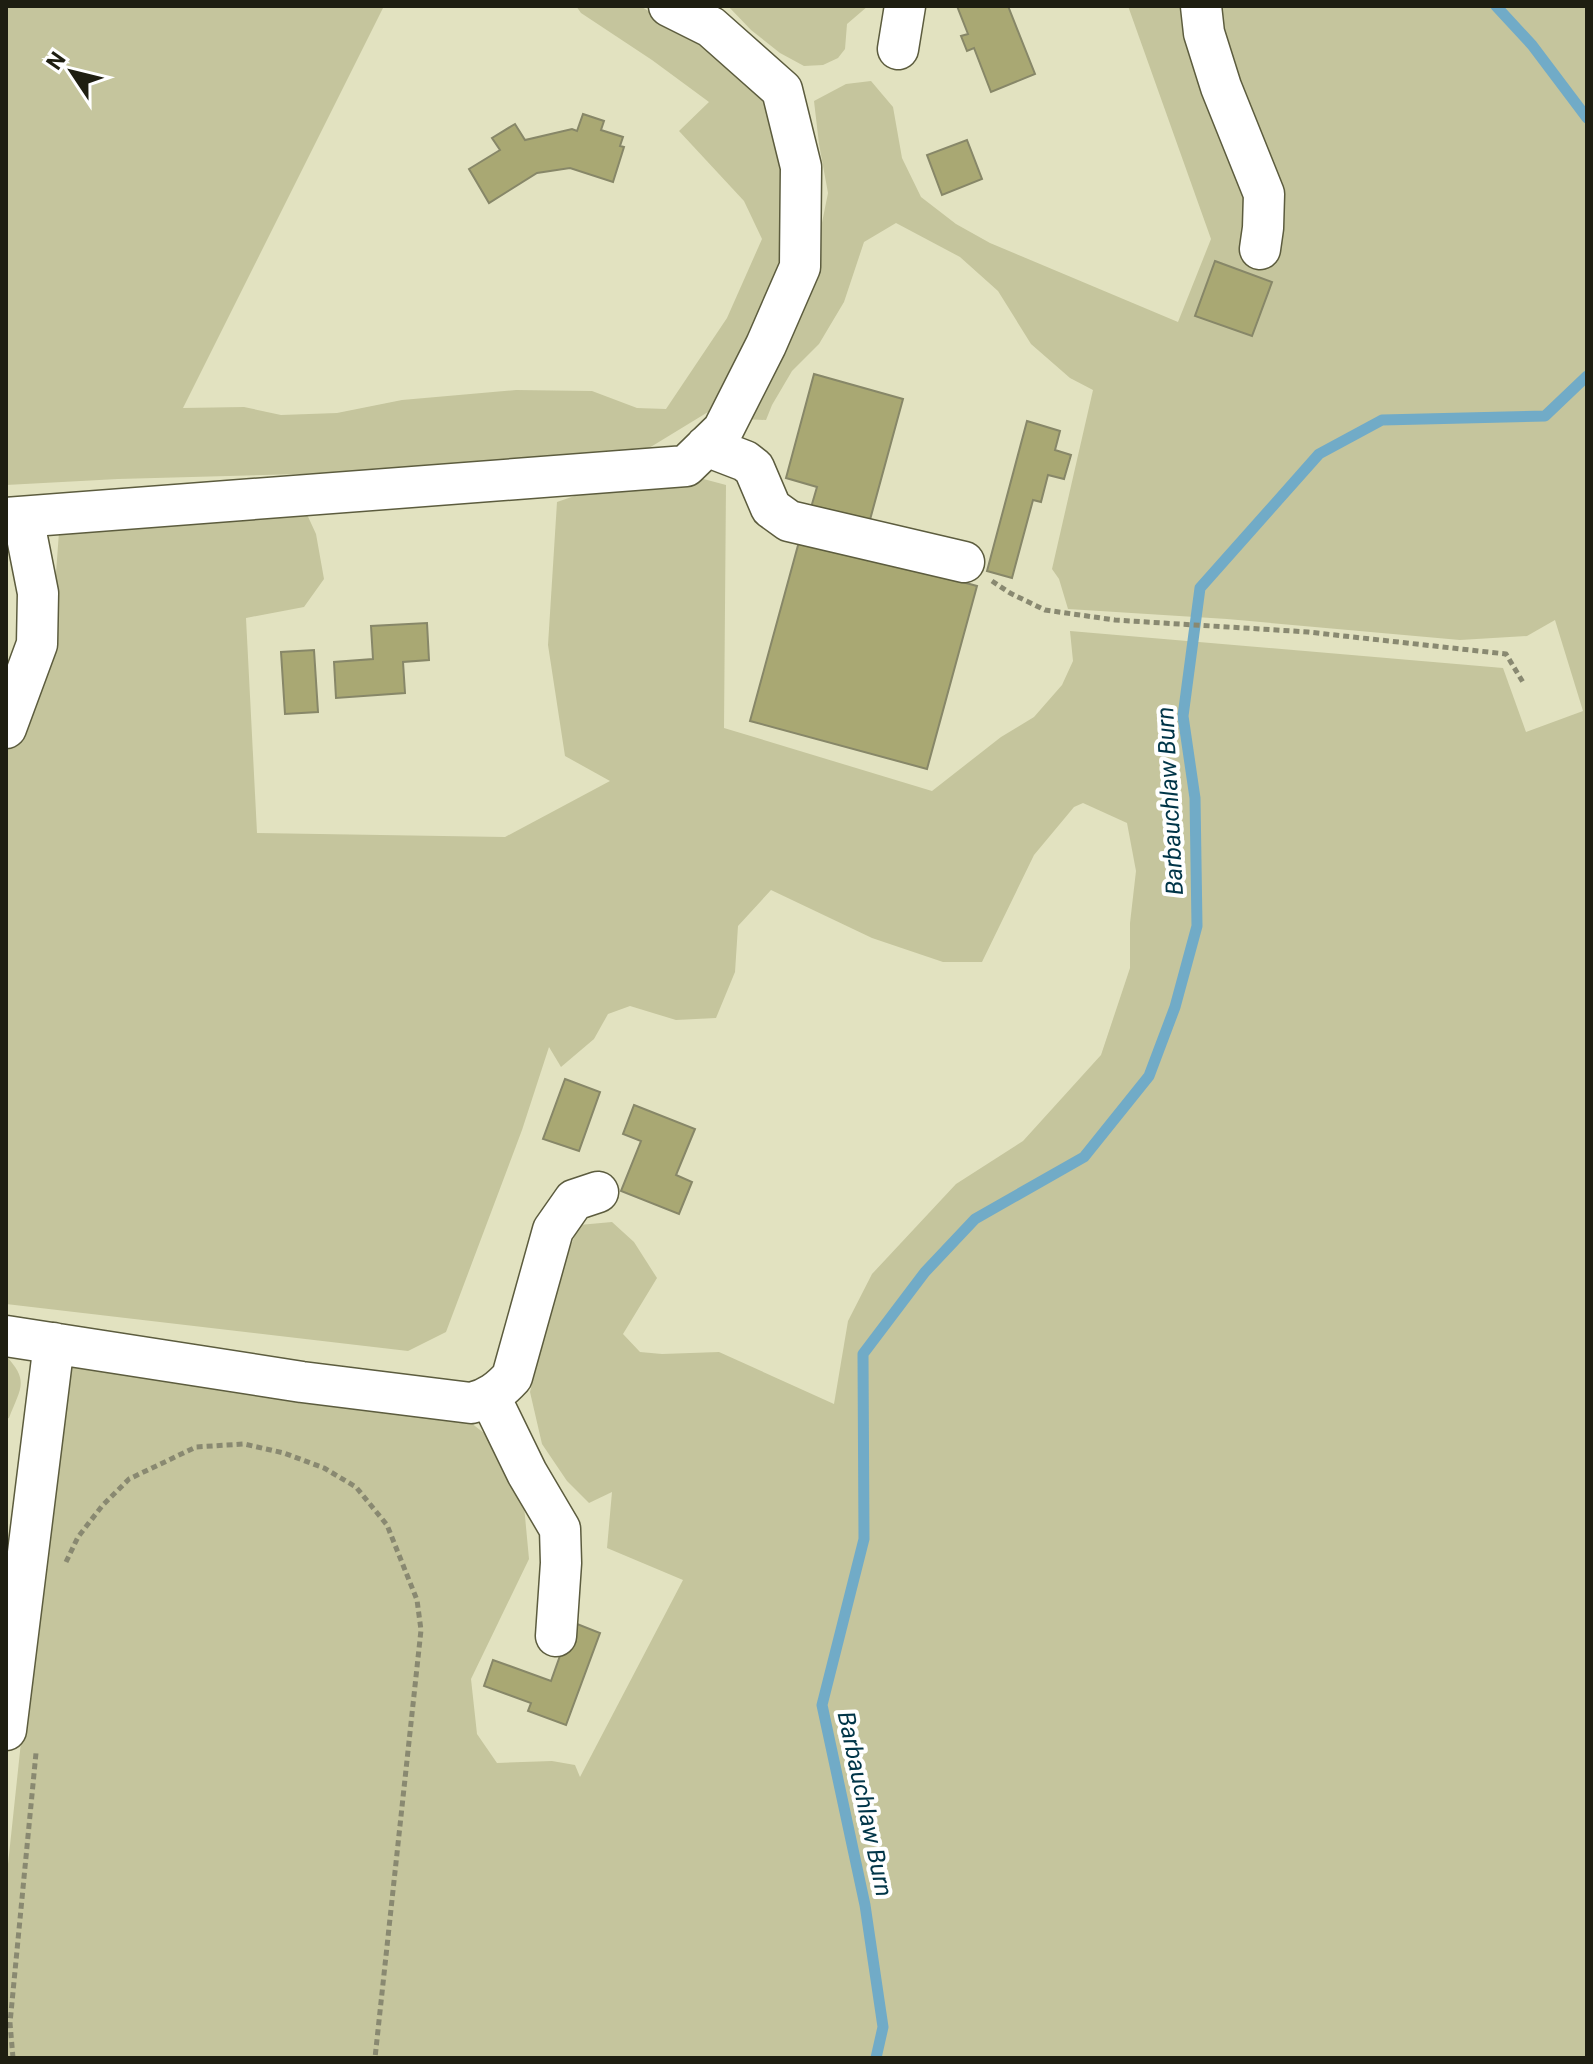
<svg xmlns="http://www.w3.org/2000/svg" width="1593" height="2064" font-family="Roboto,sans-serif">
	<rect width="100%" height="100%" fill="#e2e2c0"/>
	<path fill="#c5c59d" d="M 6,6 L 384,6 L 183,408 L 244,407 L 281,415 L 337,413 L 402,400 L 516,390 L 592,391 L 637,408 L 666,409 L 727,318 L 762,239 L 744,201 L 679,131 L 709,102 L 652,60 L 581,13 L 576,6 L 640,6 L 716,50 L 776,107 L 789,201 L 780,265 L 750,338 L 708,412 L 649,448 L 338,473 L 118,479 L 6,485 Z
		M 728,6 L 868,6 L 847,24 L 845,49 L 838,58 L 823,65 L 804,66 L 780,53 L 751,30 Z
		M 1128,6 L 1587,6 L 1587,2058 L 6,2058 L 6,1883 L 57,1404 L 67,1367 L 88,1357 L 462,1416 L 484,1433 L 523,1495 L 529,1559 L 471,1679 L 477,1734 L 497,1763 L 552,1761 L 575,1765 L 580,1777 L 683,1580 L 607,1548 L 612,1492 L 589,1503 L 567,1481 L 542,1444 L 530,1392 L 562,1268 L 579,1225 L 612,1222 L 634,1242 L 657,1278 L 623,1334 L 640,1352 L 662,1354 L 719,1352 L 834,1404 L 848,1321 L 872,1274 L 956,1184 L 1023,1141 L 1101,1055 L 1130,968 L 1130,923 L 1136,871 L 1127,823 L 1083,803 L 1074,807 L 1034,855 L 982,962 L 943,962 L 872,938 L 771,890 L 738,926 L 735,972 L 716,1018 L 676,1020 L 630,1006 L 608,1014 L 594,1039 L 561,1067 L 549,1047 L 522,1130 L 446,1332 L 408,1351 L 6,1304 L 6,753 L 52,628 L 59,532 L 305,510 L 316,534 L 324,579 L 304,607 L 246,618 L 257,833 L 505,837 L 610,781 L 565,756 L 548,645 L 557,502 L 592,490 L 696,477 L 726,485 L 724,728 L 932,791 L 1001,737 L 1034,717 L 1062,685 L 1073,661 L 1070,631 L 1503,668 L 1526,732 L 1583,711 L 1555,620 L 1527,636 L 1460,640 L 1227,619 L 1068,609 L 1059,579 L 1052,569 L 1093,390 L 1070,378 L 1031,344 L 998,291 L 960,257 L 896,223 L 864,242 L 844,302 L 819,344 L 792,371 L 772,405 L 766,420 L 742,419 L 808,292 L 828,193 L 819,144 L 814,101 L 846,84 L 871,81 L 893,107 L 902,158 L 921,197 L 956,224 L 990,243 L 1178,322 L 1211,239 Z
		M 6,1356 C 30,1381 20,1389 9,1418 L 6,1419 Z"/>
	<g fill="none" stroke-linecap="round" stroke-linejoin="round">
		<path stroke="#71abc7" stroke-width="11" d="M 1496,6 L 1532,45 L 1587,118
			M 876,2058 L 883,2027 L 865,1905 L 822,1705 L 864,1539 L 863,1354 L 925,1272 L 975,1219 L 1084,1157 L 1149,1076 L 1175,1007 L 1197,926 L 1195,798 L 1183,716 L 1200,588 L 1319,454 L 1382,420 L 1545,416 L 1587,376"/>
	</g>
	<path fill="#a9a873" stroke="#878768" stroke-width="2" d="M 957,6 L 1008,6 L 1035,74 L 991,92 L 974,48 L 967,51 L 961,36 L 968,34 Z
		M 583,114 L 604,121 L 601,130 L 623,137 L 620,146 L 624,147 L 613,182 L 570,168 L 537,173 L 489,203 L 469,169 L 500,150 L 492,138 L 515,124 L 525,140 L 572,129 L 577,131 Z
		M 967,140 L 982,179 L 942,195 L 927,155 Z
		M 1215,261 L 1272,282 L 1252,336 L 1195,316 Z
		M 814,374 L 903,399 L 868,527 L 810,511 L 817,487 L 786,478 Z
		M 1027,421 L 1060,431 L 1055,450 L 1071,455 L 1064,479 L 1048,475 L 1041,502 L 1033,500 L 1012,578 L 987,571 Z
		M 800,538 L 977,586 L 927,769 L 750,721 Z
		M 427,623 L 429,660 L 403,662 L 405,693 L 336,698 L 334,662 L 373,659 L 371,626 Z
		M 314,650 L 318,712 L 285,714 L 281,652 Z
		M 565,1079 L 600,1092 L 579,1151 L 543,1139 Z
		M 634,1105 L 695,1129 L 676,1175 L 692,1182 L 679,1214 L 621,1191 L 641,1141 L 623,1134 Z
		M 572,1622 L 600,1633 L 566,1725 L 528,1711 L 531,1703 L 484,1686 L 493,1660 L 551,1681 Z"/>
	<g fill="none" stroke-linecap="round" stroke-linejoin="round">
		<defs>
			<path id="minor" d="M 1201,6 L 1204,33 L 1221,87 L 1264,194 L 1263,228 L 1260,249
				M 898,49 L 905,6
				M 706,446 L 745,461 L 754,468 L 771,508 L 789,521 L 964,562
				M 6,518 L 686,466 L 723,430 L 766,345 L 800,267 L 801,167 L 782,90 L 711,27 L 669,6
				M 6,728 L 37,644 L 38,593 L 23,517
				M 6,1336 L 302,1382 L 471,1403 C 489,1399 500,1390 512,1377 L 553,1230 L 574,1200 L 598,1192
				M 490,1397 L 527,1473 L 560,1529 L 561,1563 L 556,1636
				M 6,1730 L 54,1343"/>
		</defs>
		<use href="#minor" stroke="#5c5c3e" stroke-width="43"/>
		<path stroke="#898971" stroke-width="5" stroke-dasharray="6 4" stroke-linecap="butt" d="M 992,581 L 1010,593 L 1045,610 L 1115,620 L 1308,632 L 1506,654 L 1524,684
			M 66,1562 L 78,1537 L 102,1506 L 129,1479 L 196,1447 L 244,1444 L 284,1453 L 324,1468 L 356,1487 L 387,1525 L 417,1600 L 421,1630 L 375,2058
			M 13,2058 L 10,2023 L 36,1753"/>
		<use href="#minor" stroke="#fff" stroke-width="40"/>
	</g>
	<g text-anchor="middle" dominant-baseline="central" stroke-width="8" stroke-linejoin="round" paint-order="stroke">
		<g font-size="24" font-style="italic" fill="#003548" stroke="#fff">
			<text transform="translate(1170 801) rotate(-93)">Barbauchlaw Burn</text>
			<text transform="translate(865 1804) rotate(78)">Barbauchlaw Burn</text>
		</g>
	</g>
	<rect width="1593" height="2064" fill="none" stroke="#1e1e11" stroke-width="16"/>
	<g transform="translate(72 72) rotate(305)" stroke="#ffffff" stroke-width="6" paint-order="stroke">
	<path d="M0-6L14 30L0 20L-14 30Z" fill="#1e1e11"/>
	<text y="-12" font-size="22" font-weight="bold" text-anchor="middle" fill="#1e1e11">N</text>
	</g>
</svg>
